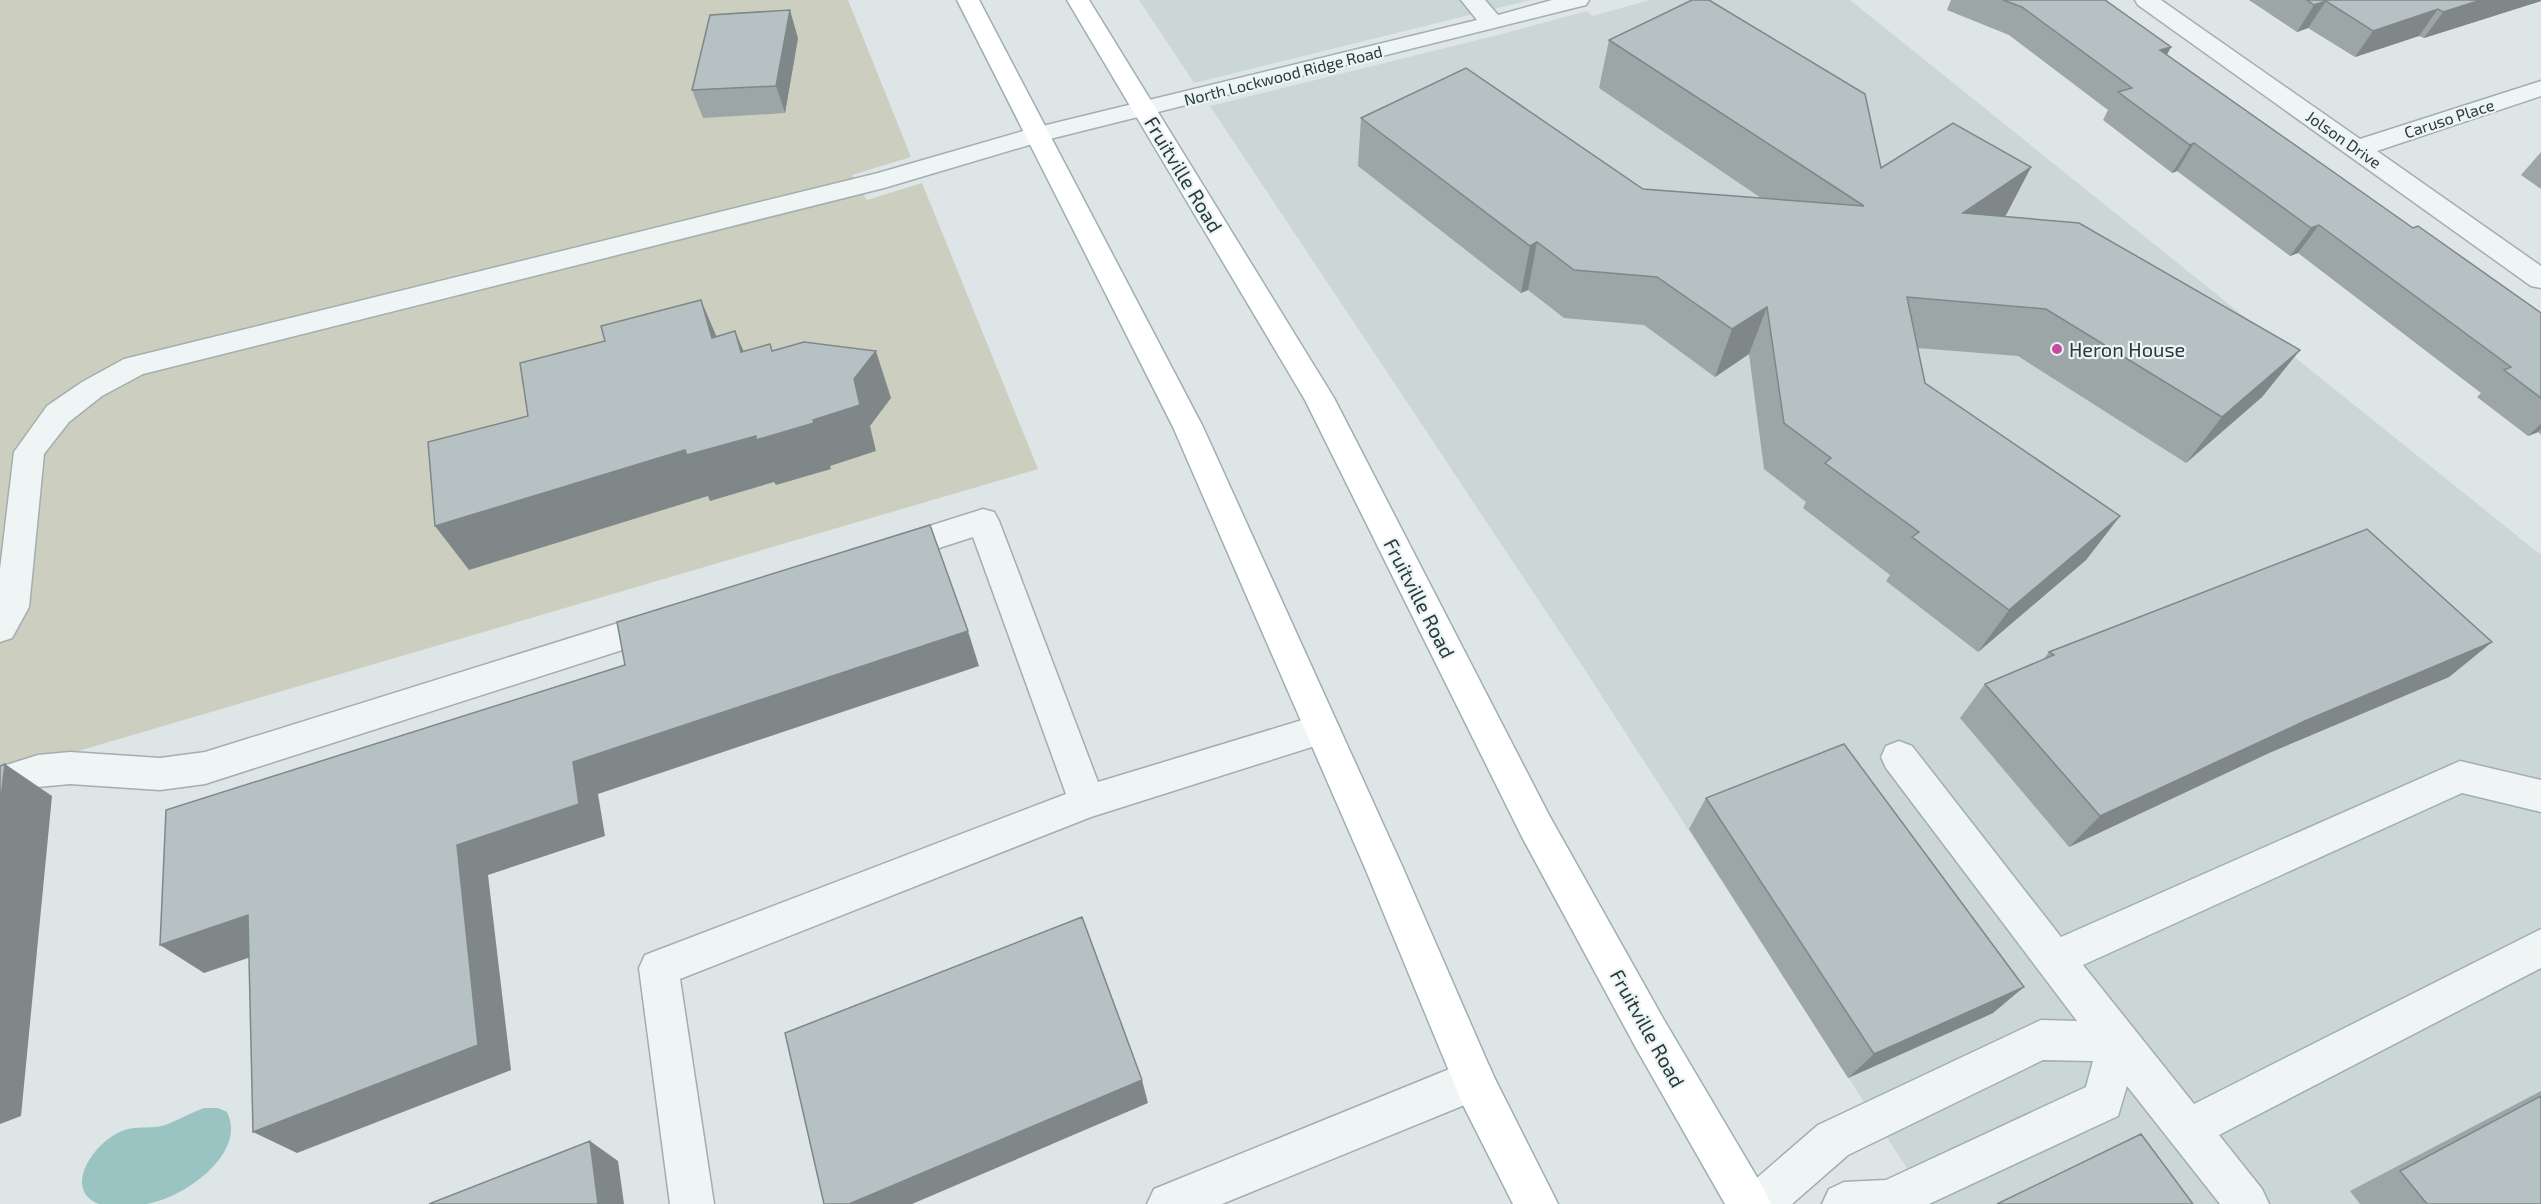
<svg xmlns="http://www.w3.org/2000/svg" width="2541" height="1204" font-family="'Exo 2',sans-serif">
	<rect width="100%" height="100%" fill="#dde5e6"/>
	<path fill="#cbd6d7" d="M 1139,0 L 1530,0 L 1194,83 Z
		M 1650,0 L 1850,0 L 2541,555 L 2541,1204 L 1930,1204 L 1585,670 L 1210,106 L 1502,34 L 1587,11 L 1592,16 Z"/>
	<path fill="#cccfbf" d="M 0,0 L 848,0 L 911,157 L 852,175 L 867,200 L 922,183 L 1038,469 L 0,774 Z"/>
	<path fill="#9ac4c2" d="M 204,1108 L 218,1108 L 227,1112 C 248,1154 182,1199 146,1204 C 131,1204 114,1204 99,1204 C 90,1201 83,1194 82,1184 C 81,1161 107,1134 128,1129 C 140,1126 153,1129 165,1125 C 179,1120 190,1113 204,1108 Z"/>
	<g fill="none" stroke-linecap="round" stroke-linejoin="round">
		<defs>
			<path id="minor" d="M 1461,0 L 1485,0 L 1498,15 L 1552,0 L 1589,0 L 1586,5 L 1046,140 L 884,188 L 143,374 L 102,396 L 69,422 L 44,454 L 29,607 L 12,638 L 0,642 L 0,569 L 14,452 L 47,406 L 82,382 L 124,359 L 878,173 L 1030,129 L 1477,20 Z
				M 2135,0 L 2161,0 L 2360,139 L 2541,81 L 2541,96 L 2377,151 L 2541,266 L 2541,288 L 2531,286 L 2138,5 Z
				M 983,509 L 994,512 L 999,521 L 1098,782 L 1322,714 L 1334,718 L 1340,729 L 1334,740 L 1091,817 L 680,979 L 714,1204 L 670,1204 L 639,968 L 645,955 L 1066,794 L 973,537 L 893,563 L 882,559 L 877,550 L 882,541 Z
				M 663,609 L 675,613 L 680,623 L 675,633 L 205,784 L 160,790 L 70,784 L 38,787 L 0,799 L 0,767 L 38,755 L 70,752 L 160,758 L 205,752 Z
				M 1899,741 L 1912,746 L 2061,937 L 2460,761 L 2541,780 L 2541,812 L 2462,793 L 2083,965 L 2194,1104 L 2541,929 L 2541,968 L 2219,1135 L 2262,1189 L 2269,1204 L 2220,1204 L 2127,1086 L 2118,1116 L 1929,1204 L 1822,1204 L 1829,1189 L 1844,1182 L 1886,1180 L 2086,1087 L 2093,1061 L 2043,1060 L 1848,1155 L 1792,1204 L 1737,1204 L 1744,1189 L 1818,1125 L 2041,1020 L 2077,1021 L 1886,768 L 1881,757 L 1886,746 Z
				M 1474,1059 L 1489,1065 L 1495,1080 L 1489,1095 L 1222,1204 L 1147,1204 L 1154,1189 Z"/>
			<path id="major" d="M 957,0 L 979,0 L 1203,427 L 1403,868 L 1493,1075 L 1558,1204 L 1513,1204 L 1463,1105 L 1365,868 L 1173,427 Z
				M 1067,0 L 1089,0 L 1334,398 L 1549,815 L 1664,1020 L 1764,1189 L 1771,1204 L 1725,1204 L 1636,1048 L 1523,839 L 1305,400 Z"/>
		</defs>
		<use href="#minor" stroke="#a3aeaf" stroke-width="3"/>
		<use href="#major" stroke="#9db0b1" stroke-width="3"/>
		<use href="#minor" fill="#eff4f5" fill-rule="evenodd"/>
		<use href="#major" fill="#fff" fill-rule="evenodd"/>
	</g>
	<path fill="#9ca6a7" d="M 1951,0 L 2105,0 L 2171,47 L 2167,55 L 2413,228 L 2541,313 L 2541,435 L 2538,432 L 2528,436 L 2477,397 L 2481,393 L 2298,253 L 2290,256 L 2177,171 L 2172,173 L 2103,120 L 2108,110 L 2009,35 L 1947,10 Z
		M 2249,0 L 2541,0 L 2541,1 L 2424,38 L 2419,36 L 2355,57 L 2308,28 L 2297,32 Z
		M 798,38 L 785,113 L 703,118 L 692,90 Z
		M 1609,40 L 1881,168 L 2031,167 L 2006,215 L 2004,217 L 2300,350 L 2262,397 L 2186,463 L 2018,356 L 1917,348 L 1925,383 L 2120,516 L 2086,560 L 1978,652 L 1886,581 L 1890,575 L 1803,508 L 1806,502 L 1764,469 L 1749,354 L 1715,377 L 1644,325 L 1564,318 L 1528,290 L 1521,293 L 1358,166 L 1361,118 L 1643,189 L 1761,198 L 1599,88 Z
		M 2541,152 L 2541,189 L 2521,175 Z
		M 2492,642 L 2449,677 L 2269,753 L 2069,847 L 1960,718 L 1985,684 L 2043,660 L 2049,652 Z
		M 1706,798 L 1993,1013 L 1848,1078 L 1689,829 Z
		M 2541,1091 L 2541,1204 L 2360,1204 L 2350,1191 Z"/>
	<path fill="#7f8788" d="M 2481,0 L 2541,0 L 2541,1 L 2424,38 L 2443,12 Z
		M 2326,1 L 2308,28 L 2297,32 L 2314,5 Z
		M 2438,9 L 2419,36 L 2355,57 L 2373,31 Z
		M 790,10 L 798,38 L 785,113 L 776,86 Z
		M 2171,47 L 2155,75 L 2160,50 Z
		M 2194,143 L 2177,171 L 2172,173 L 2190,145 Z
		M 2031,167 L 2006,215 L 1939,261 L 1963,213 Z
		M 2319,225 L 2298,253 L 2290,256 L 2311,228 Z
		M 1537,242 L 1528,290 L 1521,293 L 1530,246 Z
		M 701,300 L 721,347 L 712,338 Z
		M 1767,307 L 1749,354 L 1715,377 L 1732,329 Z
		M 735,331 L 755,378 L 741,352 Z
		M 2300,350 L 2262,397 L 2186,463 L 2222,417 Z
		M 876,351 L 891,398 L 870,426 L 876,451 L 830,466 L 831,469 L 776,485 L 774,482 L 710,501 L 708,496 L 469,570 L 435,526 L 685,450 L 756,436 L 813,420 L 854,379 Z
		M 2541,424 L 2541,429 L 2538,432 L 2528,436 Z
		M 2120,516 L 2086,560 L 1978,652 L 2009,610 Z
		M 968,631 L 979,666 L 598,794 L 605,836 L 488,875 L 511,1070 L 297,1153 L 253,1132 L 457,845 L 573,762 Z
		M 2492,642 L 2449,677 L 2269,753 L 2069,847 L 2100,816 L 2307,720 Z
		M 5,764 L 52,796 L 21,1116 L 0,1124 L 0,807 Z
		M 248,915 L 289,944 L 204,973 L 160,945 Z
		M 2024,987 L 1993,1013 L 1848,1078 L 1874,1054 Z
		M 1142,1080 L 1148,1103 L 912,1204 L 849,1204 Z
		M 590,1141 L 618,1161 L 624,1204 L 598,1204 Z"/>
	<path fill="#b5c1c2" stroke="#7f8788" stroke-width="1.5" d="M 1692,0 L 1709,0 L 1865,94 L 1881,168 L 1953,123 L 2031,167 L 1963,213 L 2079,223 L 2300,350 L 2222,417 L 2046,309 L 1907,297 L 1925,383 L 2120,516 L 2009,610 L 1912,537 L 1919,532 L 1825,463 L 1831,458 L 1784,423 L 1767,307 L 1732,329 L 1657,277 L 1574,270 L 1537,242 L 1530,246 L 1361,118 L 1466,68 L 1643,189 L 1864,206 L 1609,40 Z
		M 2003,0 L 2105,0 L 2171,47 L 2160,50 L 2413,228 L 2418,226 L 2541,313 L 2541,398 L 2504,370 L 2511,367 L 2319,225 L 2311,228 L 2194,143 L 2190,145 L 2118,92 L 2132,88 L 2022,7 Z
		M 2307,0 L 2481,0 L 2443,12 L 2438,9 L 2373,31 L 2326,1 L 2314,5 Z
		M 790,10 L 776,86 L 692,90 L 710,15 Z
		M 701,300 L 712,338 L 735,331 L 741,352 L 770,344 L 772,351 L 804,342 L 876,351 L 854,379 L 860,405 L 813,420 L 814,423 L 756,440 L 756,436 L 687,455 L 685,450 L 435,526 L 428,442 L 528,416 L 520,363 L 605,341 L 601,326 Z
		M 930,525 L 968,631 L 573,762 L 579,804 L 457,845 L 478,1045 L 253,1132 L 248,915 L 160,945 L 166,810 L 625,665 L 617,622 Z
		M 2367,529 L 2492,642 L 2307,720 L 2100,816 L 1985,684 L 2054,655 L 2049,652 Z
		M 1844,744 L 2024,987 L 1874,1054 L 1706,798 Z
		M 5,764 L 0,807 L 0,766 Z
		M 1082,917 L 1142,1080 L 849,1204 L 824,1204 L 785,1033 Z
		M 2541,1096 L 2541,1204 L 2427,1204 L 2400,1171 Z
		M 2141,1134 L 2193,1204 L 1997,1204 Z
		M 590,1141 L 598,1204 L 429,1204 Z"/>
	<circle fill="#c34a9f" stroke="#ecf4f4" stroke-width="2" cx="2057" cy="349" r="6"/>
	<g text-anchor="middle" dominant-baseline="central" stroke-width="4.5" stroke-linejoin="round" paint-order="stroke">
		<g font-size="16" fill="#283a3b" stroke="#ecf4f4">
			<text transform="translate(1283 75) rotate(-14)">North Lockwood Ridge Road</text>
			<text transform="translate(2449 118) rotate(-18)">Caruso Place</text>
			<text transform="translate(2344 139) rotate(35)">Jolson Drive</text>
		</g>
		<g font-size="20" fill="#283a3b" stroke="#ecf4f4">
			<text transform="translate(1184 174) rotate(59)">Fruitville Road</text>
			<text transform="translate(1420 598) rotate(63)">Fruitville Road</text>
			<text transform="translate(1648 1028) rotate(61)">Fruitville Road</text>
		</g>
		<g font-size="20" fill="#283a3b" stroke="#ecf4f4" text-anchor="start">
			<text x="2069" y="349">Heron House</text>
		</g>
	</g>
</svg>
